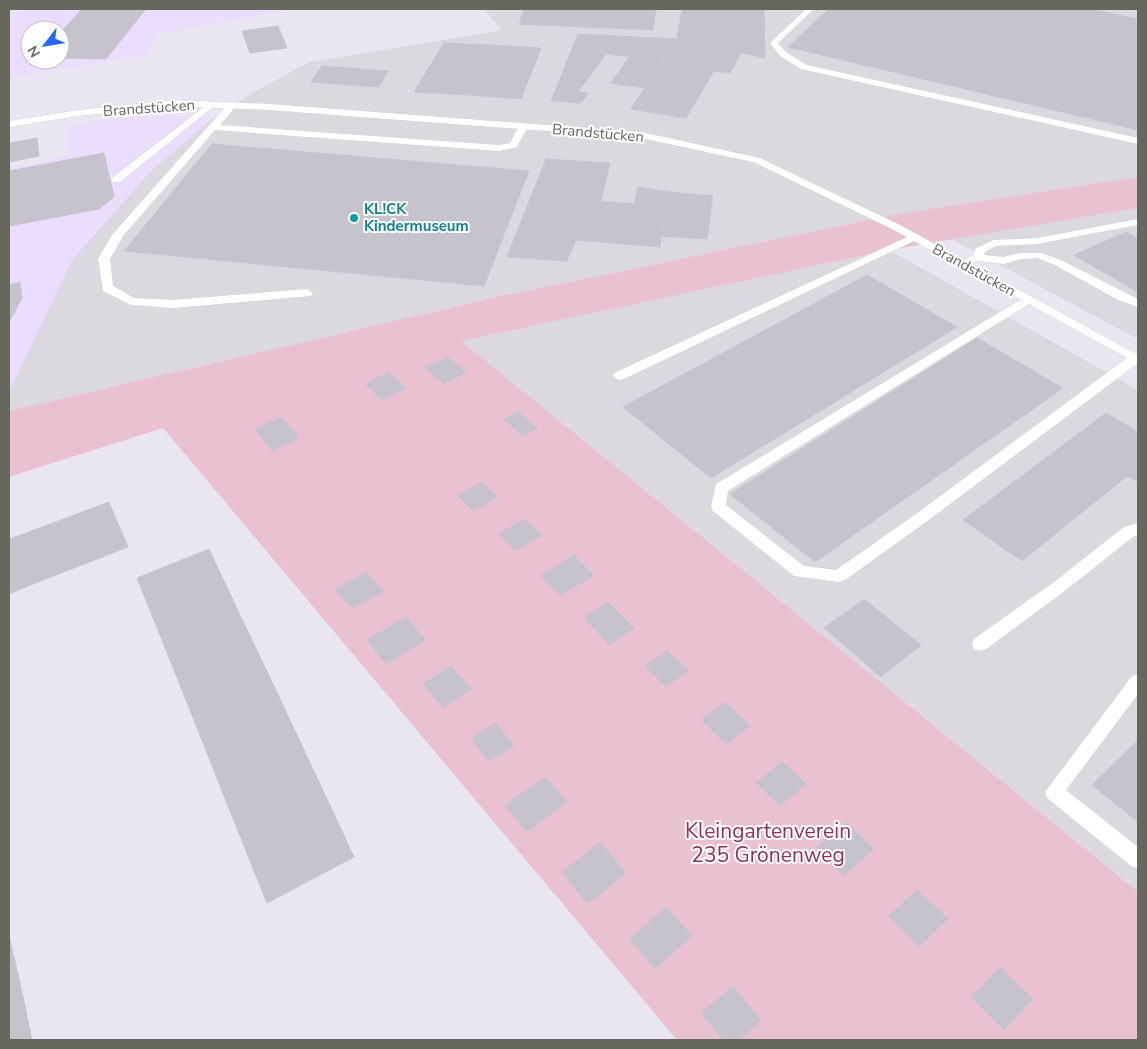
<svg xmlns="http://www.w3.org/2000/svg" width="1147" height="1049" font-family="'Nunito Sans',sans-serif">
	<rect width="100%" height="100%" fill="#eae6f1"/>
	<path fill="#eaddff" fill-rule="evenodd" d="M 19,9 L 294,9 L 156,34 L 148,54 L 9,78 L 9,19 ZM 30,30 L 60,30 L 60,60 L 30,60 Z
		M 169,116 L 213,118 L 150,172 L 72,260 L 9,392 L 9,168 L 70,156 L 69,126 L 122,118 Z"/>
	<path fill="#dbd8e0" d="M 484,9 L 1138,9 L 1138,177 L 897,214 L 497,297 L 9,411 L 9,392 L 72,260 L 150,172 L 213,118 L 251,94 L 309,62 L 502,30 Z
		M 1138,208 L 1138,339 L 951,239 Z
		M 889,250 L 1138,390 L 1138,892 L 460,341 Z"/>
	<path fill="#eac1d1" d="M 1138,177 L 1138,208 L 889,250 L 461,341 L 1138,892 L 1138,1040 L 677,1040 L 163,428 L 9,477 L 9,411 L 497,297 L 897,214 Z"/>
	<path fill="#c6c3cc" stroke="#c9c4d6" d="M 82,9 L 146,9 L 106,59 L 60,58 L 60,33 Z
		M 524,9 L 656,9 L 653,30 L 519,24 Z
		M 682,9 L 764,9 L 765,58 L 677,39 Z
		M 829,9 L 1089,9 L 1138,19 L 1138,130 L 788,47 Z
		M 278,26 L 287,48 L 250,53 L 242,31 Z
		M 578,34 L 677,39 L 644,88 L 611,83 L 629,57 L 606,54 L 578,92 L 588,93 L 581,103 L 551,101 Z
		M 677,39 L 741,53 L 730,73 L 714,71 L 686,118 L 631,109 Z
		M 444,43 L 492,45 L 468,95 L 414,92 Z
		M 492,45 L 541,48 L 521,99 L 468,95 Z
		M 322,66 L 388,71 L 379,87 L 311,82 Z
		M 37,138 L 39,156 L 9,162 L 9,143 Z
		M 212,144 L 529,171 L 484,286 L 124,251 Z
		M 104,153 L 114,197 L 99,209 L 9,226 L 9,171 Z
		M 546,159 L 610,163 L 601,201 L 634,204 L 638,187 L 670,192 L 661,236 L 660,247 L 576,240 L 567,261 L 507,257 Z
		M 670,192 L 713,196 L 707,239 L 661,236 Z
		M 1126,232 L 1138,239 L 1138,290 L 1136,291 L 1074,255 Z
		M 867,275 L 957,327 L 711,478 L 623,407 Z
		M 20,282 L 22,298 L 9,302 L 9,285 Z
		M 22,298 L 9,322 L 9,302 Z
		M 977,338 L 1063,388 L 815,562 L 730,494 Z
		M 448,357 L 466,373 L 443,384 L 425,367 Z
		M 389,372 L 406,388 L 382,400 L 365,384 Z
		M 519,412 L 537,429 L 522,436 L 504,419 Z
		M 1106,413 L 1138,432 L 1138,482 L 1127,476 L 1022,561 L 963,520 Z
		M 281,417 L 299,438 L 272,451 L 255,429 Z
		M 482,482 L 498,497 L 473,511 L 458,496 Z
		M 109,502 L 128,547 L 33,584 L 18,536 Z
		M 524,519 L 542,535 L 515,551 L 498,534 Z
		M 18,536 L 33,584 L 9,594 L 9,539 Z
		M 209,549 L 239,613 L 164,645 L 137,578 Z
		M 574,555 L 594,575 L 560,596 L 540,576 Z
		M 366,572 L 383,591 L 352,609 L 335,589 Z
		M 864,599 L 921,645 L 881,677 L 824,628 Z
		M 608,602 L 634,628 L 609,645 L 584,618 Z
		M 239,613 L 273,684 L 194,720 L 164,645 Z
		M 406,617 L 426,640 L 386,664 L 367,640 Z
		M 667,651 L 689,670 L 666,687 L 645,666 Z
		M 451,666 L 471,689 L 443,708 L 423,684 Z
		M 273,684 L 311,765 L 228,806 L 194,720 Z
		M 726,702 L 750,726 L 726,745 L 701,720 Z
		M 496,723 L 514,746 L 489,761 L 471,738 Z
		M 1138,740 L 1138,822 L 1092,785 Z
		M 782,761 L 806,784 L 780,806 L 756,783 Z
		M 311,765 L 354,857 L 267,903 L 228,806 Z
		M 545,777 L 567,802 L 527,832 L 505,805 Z
		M 846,822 L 874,849 L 844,876 L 816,848 Z
		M 600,842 L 626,873 L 587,904 L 562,872 Z
		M 917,890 L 948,919 L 919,947 L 888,916 Z
		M 666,907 L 692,936 L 655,969 L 630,939 Z
		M 9,935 L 23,997 L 9,1005 Z
		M 1000,967 L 1033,999 L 1004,1030 L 971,997 Z
		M 733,986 L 761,1020 L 739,1040 L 723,1040 L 701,1013 Z
		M 23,997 L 32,1040 L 9,1040 L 9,1005 Z"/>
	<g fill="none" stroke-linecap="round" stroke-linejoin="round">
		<defs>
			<path id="lane" d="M 806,9 L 814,9 L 778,43 L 786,52 L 807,65 L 1138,138 L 1138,144 L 801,69 L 780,56 L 770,43 Z
				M 210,102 L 215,105 L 213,107 L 120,182 L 112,182 L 111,180 L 112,178 Z
				M 232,102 L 237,105 L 220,125 L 499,145 L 510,143 L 520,124 L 523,123 L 528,126 L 517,147 L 499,151 L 215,130 L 123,236 L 110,259 L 113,286 L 134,298 L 173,300 L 307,289 L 313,293 L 311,296 L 173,308 L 131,305 L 103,291 L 98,259 L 112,235 L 229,103 Z
				M 1138,219 L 1138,225 L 1037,244 L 996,246 L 985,252 L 984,255 L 1003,257 L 1020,253 L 1042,253 L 1063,261 L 1138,299 L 1138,307 L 1118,300 L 1055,265 L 1037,258 L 1021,259 L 1004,264 L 979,261 L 963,267 L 957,264 L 973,255 L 976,248 L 994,240 L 1037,238 Z
				M 914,234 L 920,237 L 918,239 L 624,379 L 619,380 L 613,376 L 614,373 Z
				M 1028,295 L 1034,299 L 1032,302 L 728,491 L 726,505 L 804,566 L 836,570 L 916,514 L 1131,355 L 1138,355 L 1138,363 L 926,522 L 845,580 L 839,582 L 794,576 L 713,511 L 711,507 L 716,484 Z
				M 1138,523 L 1138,535 L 1134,536 L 1066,590 L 986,649 L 980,651 L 974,649 L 972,644 L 974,639 L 1054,582 L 1124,527 Z
				M 1138,674 L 1138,694 L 1066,790 L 1138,847 L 1138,868 L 1131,866 L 1047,798 L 1045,792 L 1132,676 Z"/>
			<path id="street" d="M 174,100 L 269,104 L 641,132 L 760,158 L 900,225 L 1138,355 L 1138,364 L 892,229 L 753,162 L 641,138 L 269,110 L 174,106 L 78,116 L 9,127 L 9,121 L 78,110 Z"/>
		</defs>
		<use href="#lane" stroke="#d4d6ce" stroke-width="1"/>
		<use href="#street" stroke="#d4d6ce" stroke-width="1"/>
		<use href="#lane" fill="#fff" fill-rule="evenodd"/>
		<use href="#street" fill="#fff" fill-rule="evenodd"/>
	</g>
	<circle fill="#0f9aa8" stroke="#fff" stroke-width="2" cx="354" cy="218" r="5"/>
	<g text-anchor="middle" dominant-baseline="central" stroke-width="4" stroke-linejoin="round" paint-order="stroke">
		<g font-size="15" fill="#66685d" stroke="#fff">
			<text transform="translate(149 108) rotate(-4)">Brandstücken</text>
			<text transform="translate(598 133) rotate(5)">Brandstücken</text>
			<text transform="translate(974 270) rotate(29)">Brandstücken</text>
		</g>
		<g font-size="15" font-weight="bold" fill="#0d838f" stroke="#fff" text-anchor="start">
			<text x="364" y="209">KL!CK<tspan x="364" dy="17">Kindermuseum</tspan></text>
		</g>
		<g font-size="21" fill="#933153" stroke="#fff">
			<text x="768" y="831">Kleingartenverein<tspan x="768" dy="24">235 Grönenweg</tspan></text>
		</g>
	</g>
	<rect width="1147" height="1049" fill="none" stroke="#66685d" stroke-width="20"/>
	<g transform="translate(45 45) rotate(239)"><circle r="24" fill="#ffffff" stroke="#c2c3be"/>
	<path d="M0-4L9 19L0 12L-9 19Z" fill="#2568f8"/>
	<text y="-8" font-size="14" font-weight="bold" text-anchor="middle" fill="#66685d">N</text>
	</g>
</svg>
